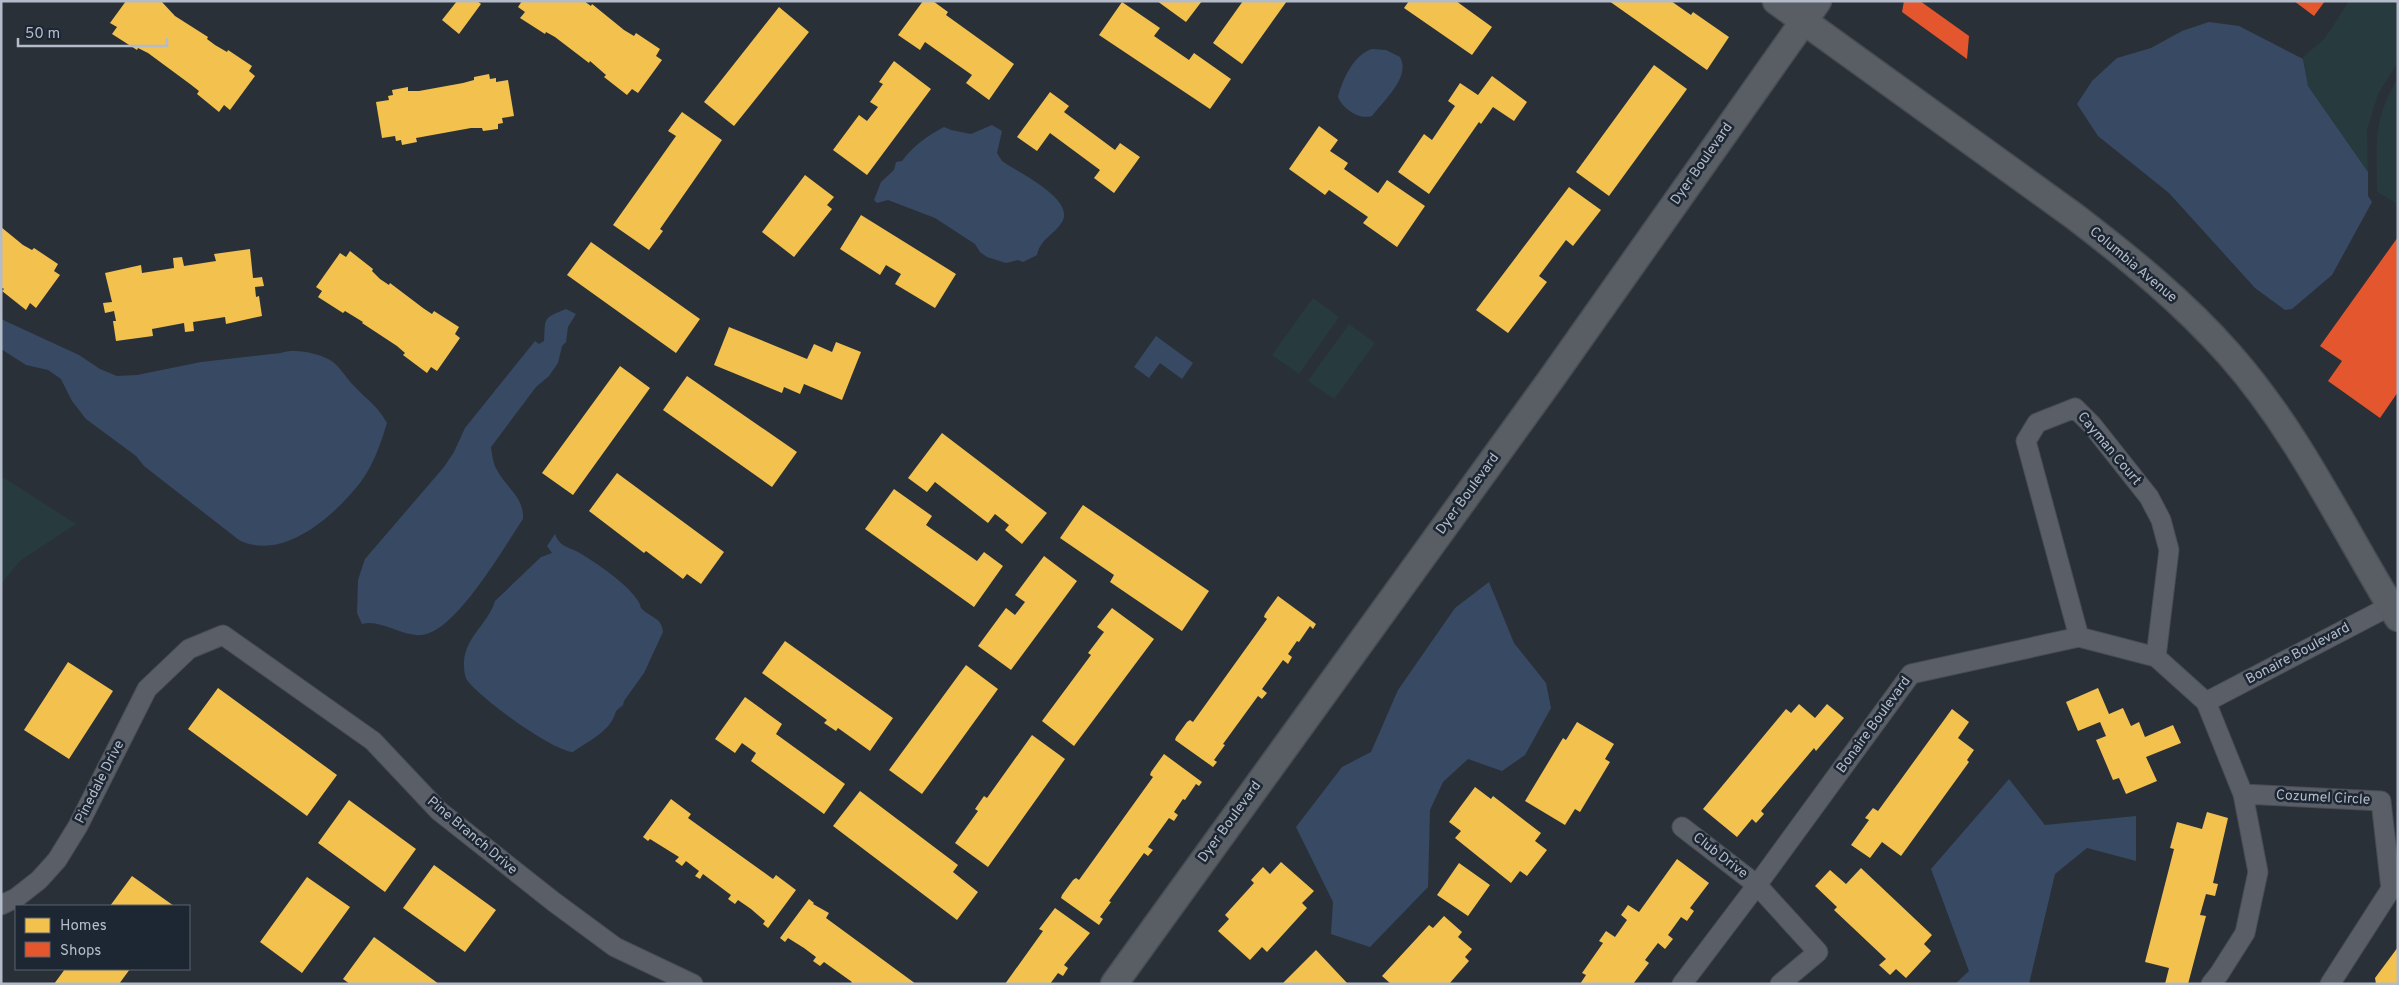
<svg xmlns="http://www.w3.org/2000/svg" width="2399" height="985" font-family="Overpass,sans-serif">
	<rect width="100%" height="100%" fill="#2a3038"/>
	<path fill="#273a3e" d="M 2349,1 L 2398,1 L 2398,62 L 2378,94 L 2367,130 L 2368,172 L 2308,86 L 2303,57 L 2325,38 Z
		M 2398,78 L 2398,204 L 2377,192 C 2377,146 2372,120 2398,78 Z
		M 1313,298 L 1339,317 L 1299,374 L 1272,355 Z
		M 1349,324 L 1375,343 L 1334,399 L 1308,381 Z
		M 1,476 L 76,524 L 21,560 L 1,584 Z"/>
	<path fill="#384963" d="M 2209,22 L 2239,26 L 2303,59 L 2308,86 L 2368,172 L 2368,196 L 2372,202 L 2332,275 L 2292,309 L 2285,310 L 2255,288 L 2169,193 L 2098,136 L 2077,104 L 2092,81 L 2117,58 L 2151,48 L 2182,31 Z
		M 1372,49 L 1386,50 L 1400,57 C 1411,77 1384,100 1372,116 C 1359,120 1343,109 1338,97 C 1342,81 1353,55 1372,49 Z
		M 992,125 L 1002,131 L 997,153 L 1002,161 C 1017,172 1076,199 1062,222 C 1053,236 1041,238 1037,255 L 1023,262 L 1018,260 L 1006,263 L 987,257 L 980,252 L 975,244 L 935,218 L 888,200 L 877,203 L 874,200 L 881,182 L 894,170 L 896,162 L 902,161 C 913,146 927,136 944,127 L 951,130 L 971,134 Z
		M 566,309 L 576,314 L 568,327 L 566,342 L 562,346 L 558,363 L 549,376 L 536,387 L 491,447 C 492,454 493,464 497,470 C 506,488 524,496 523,519 C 504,547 456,632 422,635 C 402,637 381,619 362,624 L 357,613 L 358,580 L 365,559 L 444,467 L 454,452 L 465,428 L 535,341 L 539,344 L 544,341 C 546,318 541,319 566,309 Z
		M 1,319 L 79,355 L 100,369 L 117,376 L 137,375 L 201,362 L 281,353 C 294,348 318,353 330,360 C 339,365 346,378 354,386 C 367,400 377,405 387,423 C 381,443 373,466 360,483 C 334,516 283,562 239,540 L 144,466 L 136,456 L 86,419 L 72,401 L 61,379 L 48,370 L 26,365 L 1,349 Z
		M 1156,336 L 1193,363 L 1182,379 L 1160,363 L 1149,378 L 1134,367 Z
		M 555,534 C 559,546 568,547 578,552 C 595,562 628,584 638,601 C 640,603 640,606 641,608 C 650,618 662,617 663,632 L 644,673 L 624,701 L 623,705 L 616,711 C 611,731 590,740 573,752 C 551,750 481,699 467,680 C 464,675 464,667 464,661 C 466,636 488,624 495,601 L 541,557 L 552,553 L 547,546 Z
		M 1489,582 L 1514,643 L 1546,683 L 1551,708 L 1525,755 L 1502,771 L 1468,759 L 1443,782 L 1430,810 L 1428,887 L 1370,947 L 1331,934 L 1333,902 L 1296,827 L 1342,767 L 1371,752 L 1398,690 L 1455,608 Z
		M 2009,779 L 2045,825 L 2136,816 L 2136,861 L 2087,848 L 2055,874 L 2029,984 L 1955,984 L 1969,971 L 1931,869 Z"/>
	<path fill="#f2c14e" d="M 126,1 L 161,1 L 175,16 L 208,37 L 207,39 L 215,45 L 227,52 L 228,50 L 252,66 L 249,71 L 255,76 L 230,110 L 224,105 L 219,112 L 197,94 L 199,91 L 190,84 L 148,53 L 138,48 L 137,50 L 112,34 L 117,27 L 110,23 Z
		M 457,1 L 477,1 L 481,4 L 459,34 L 442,20 Z
		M 522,1 L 584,1 L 591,6 L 592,4 L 624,30 L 634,36 L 636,33 L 660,49 L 656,56 L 662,60 L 638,93 L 632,89 L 627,95 L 604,77 L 606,75 L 590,61 L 589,63 L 555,37 L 546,32 L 545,34 L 520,18 L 525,12 L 518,7 Z
		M 923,1 L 933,1 L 948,12 L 946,15 L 1014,64 L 989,100 L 966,83 L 972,75 L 925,42 L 920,50 L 898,35 Z
		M 1157,1 L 1202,1 L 1186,22 Z
		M 1243,1 L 1287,1 L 1242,64 L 1213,43 Z
		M 1409,1 L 1456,1 L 1492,27 L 1472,55 L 1404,8 Z
		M 1609,1 L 1671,1 L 1691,15 L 1693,12 L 1729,37 L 1707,70 Z
		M 1122,2 L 1160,28 L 1154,36 L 1189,60 L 1194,53 L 1231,79 L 1210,109 L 1099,35 Z
		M 779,7 L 809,32 L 734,126 L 704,102 Z
		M 894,61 L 931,89 L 867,175 L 833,150 L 859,115 L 867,121 L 878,107 L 870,102 L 883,84 L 879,82 Z
		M 1654,65 L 1687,89 L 1609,196 L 1576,172 Z
		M 489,74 L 490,79 L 496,78 L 496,82 L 508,80 L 514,116 L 502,118 L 503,123 L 498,124 L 498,129 L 483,131 L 482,128 L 471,128 L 416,138 L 417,142 L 402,145 L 401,140 L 396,141 L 395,136 L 382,138 L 376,102 L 389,100 L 388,96 L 393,95 L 392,90 L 408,87 L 408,91 L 419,91 L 463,83 L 474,80 L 474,77 Z
		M 1492,76 L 1527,102 L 1514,121 L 1493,107 L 1481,124 L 1479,122 L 1429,194 L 1398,172 L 1424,134 L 1432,140 L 1455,106 L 1448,101 L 1460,83 L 1478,95 Z
		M 1050,92 L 1069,106 L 1064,112 L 1115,150 L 1120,143 L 1140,157 L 1114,193 L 1094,178 L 1100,170 L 1050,133 L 1037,151 L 1017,137 Z
		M 682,112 L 722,140 L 660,229 L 663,231 L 649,250 L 613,225 L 676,136 L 668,131 Z
		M 1319,126 L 1338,140 L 1330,151 L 1348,163 L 1344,169 L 1378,193 L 1387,180 L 1425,206 L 1397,247 L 1363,223 L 1368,217 L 1329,190 L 1325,195 L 1289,169 Z
		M 805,175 L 834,197 L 827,205 L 832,209 L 794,257 L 762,232 Z
		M 1569,187 L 1601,210 L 1573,246 L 1566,240 L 1539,276 L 1547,282 L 1508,333 L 1476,310 Z
		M 861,215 L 956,274 L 935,308 L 895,284 L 901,274 L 886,265 L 880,275 L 840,249 Z
		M 1,227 L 23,245 L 32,250 L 34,248 L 58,264 L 54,271 L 60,275 L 36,308 L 30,303 L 26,310 L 2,291 L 4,289 L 1,287 Z
		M 591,242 L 700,319 L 676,353 L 567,275 Z
		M 250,249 L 253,278 L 262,277 L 264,286 L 255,287 L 256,297 L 259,296 L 262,316 L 226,324 L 225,317 L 193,322 L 194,331 L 185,332 L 184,323 L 152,329 L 153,336 L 116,341 L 113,321 L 116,321 L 114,311 L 105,313 L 103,303 L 112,302 L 105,273 L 141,265 L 142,273 L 174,268 L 173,258 L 182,257 L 184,266 L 216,261 L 214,254 Z
		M 350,251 L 373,269 L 372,271 L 380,279 L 389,285 L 390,283 L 423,308 L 432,314 L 434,311 L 459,327 L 455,334 L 460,338 L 437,371 L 431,367 L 427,373 L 403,355 L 405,353 L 397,346 L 362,323 L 363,322 L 345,311 L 343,313 L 318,297 L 322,291 L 316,287 L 340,253 L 346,257 Z
		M 729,327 L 807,359 L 814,344 L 832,352 L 836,342 L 861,352 L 842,400 L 804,384 L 800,394 L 784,387 L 782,393 L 714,365 Z
		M 620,366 L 650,388 L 573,495 L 542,473 Z
		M 687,376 L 797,452 L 772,487 L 663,410 Z
		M 942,433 L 1047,513 L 1022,544 L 1005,530 L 1009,525 L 995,514 L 988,523 L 935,482 L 927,492 L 908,478 Z
		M 617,473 L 724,552 L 701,584 L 687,574 L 683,579 L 646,551 L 644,553 L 589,511 Z
		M 894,489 L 932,516 L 926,525 L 977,561 L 984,552 L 1003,566 L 974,607 L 865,529 Z
		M 1083,505 L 1209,591 L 1182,631 L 1110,582 L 1114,575 L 1060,538 Z
		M 1044,556 L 1077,581 L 1011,670 L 978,646 L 1006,608 L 1015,615 L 1025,602 L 1015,595 Z
		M 1278,596 L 1316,624 L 1313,629 L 1310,626 L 1299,642 L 1297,641 L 1288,654 L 1292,657 L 1288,664 L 1283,660 L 1262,689 L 1267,693 L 1262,699 L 1258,696 L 1223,744 L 1225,745 L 1214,760 L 1217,762 L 1213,767 L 1175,740 L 1176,737 L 1187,722 L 1190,720 L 1193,722 L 1267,619 L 1264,617 L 1265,614 Z
		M 1112,608 L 1154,639 L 1074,746 L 1042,721 L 1091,655 L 1088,653 L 1104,632 L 1097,627 Z
		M 785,641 L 893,718 L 870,751 L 838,728 L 836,731 L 824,723 L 827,720 L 762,673 Z
		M 68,662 L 113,691 L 69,759 L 24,730 Z
		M 966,665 L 998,689 L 922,794 L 889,770 Z
		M 218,688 L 337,775 L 307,816 L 188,729 Z
		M 2098,688 L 2109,714 L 2123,708 L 2131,726 L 2139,722 L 2145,737 L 2173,725 L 2181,743 L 2146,757 L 2157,781 L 2126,794 L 2119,778 L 2113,780 L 2096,740 L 2106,736 L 2100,722 L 2078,731 L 2066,702 Z
		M 745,697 L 782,724 L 776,734 L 845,784 L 824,814 L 751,761 L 756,753 L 742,743 L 735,753 L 715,739 Z
		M 1799,704 L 1815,718 L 1827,704 L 1844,718 L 1816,751 L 1814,748 L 1761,811 L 1764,814 L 1756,823 L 1752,819 L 1737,837 L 1703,809 L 1786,709 L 1791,713 Z
		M 1952,709 L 1969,722 L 1958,738 L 1974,750 L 1967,760 L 1969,762 L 1901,856 L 1882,842 L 1870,858 L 1851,845 L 1869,820 L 1865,818 L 1873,808 L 1878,811 Z
		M 1577,722 L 1614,744 L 1605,759 L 1610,762 L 1580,812 L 1575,809 L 1565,825 L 1525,801 L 1563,738 L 1566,740 Z
		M 1032,735 L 1065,759 L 988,867 L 955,843 L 978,811 L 975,809 L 984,796 L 987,798 Z
		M 1164,754 L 1202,782 L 1199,786 L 1196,784 L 1185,800 L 1183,799 L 1174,812 L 1178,815 L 1174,821 L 1169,818 L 1148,847 L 1153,850 L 1148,856 L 1144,853 L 1109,901 L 1111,902 L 1100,917 L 1103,919 L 1099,925 L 1061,898 L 1062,895 L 1073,880 L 1076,878 L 1079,880 L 1153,777 L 1150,775 L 1151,772 Z
		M 1475,787 L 1491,799 L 1493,796 L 1541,833 L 1535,841 L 1547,850 L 1527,876 L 1520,871 L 1511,883 L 1455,838 L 1461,831 L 1449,822 Z
		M 860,791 L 958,865 L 953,872 L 978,892 L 957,920 L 833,826 Z
		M 671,799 L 691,814 L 688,818 L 773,879 L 776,875 L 796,890 L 768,928 L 763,924 L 765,921 L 751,909 L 738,900 L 735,904 L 728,899 L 731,895 L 703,874 L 700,879 L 695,876 L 699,871 L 686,861 L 682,866 L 675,861 L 679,857 L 650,839 L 648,841 L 643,837 Z
		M 349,800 L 416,849 L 385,892 L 318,843 Z
		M 2207,812 L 2228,818 L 2213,883 L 2218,884 L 2215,896 L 2206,894 L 2200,915 L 2206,916 L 2188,984 L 2165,984 L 2169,968 L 2145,962 L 2174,849 L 2170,848 L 2177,822 L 2202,829 Z
		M 1677,859 L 1709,883 L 1690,908 L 1694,911 L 1687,921 L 1681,917 L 1668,935 L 1673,939 L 1665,949 L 1658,943 L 1645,960 L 1649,963 L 1633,984 L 1580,984 L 1586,975 L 1582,973 L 1603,943 L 1599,941 L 1606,931 L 1615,937 L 1627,920 L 1621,915 L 1628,905 L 1639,912 Z
		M 1281,862 L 1314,891 L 1302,903 L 1307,908 L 1267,952 L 1262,947 L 1250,960 L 1218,931 L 1229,919 L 1225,915 L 1254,883 L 1251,880 L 1263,867 L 1270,874 Z
		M 1459,863 L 1490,885 L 1468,916 L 1437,895 Z
		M 434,865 L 496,910 L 465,952 L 403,908 Z
		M 1861,868 L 1932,935 L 1924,944 L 1931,951 L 1906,978 L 1896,969 L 1890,975 L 1879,965 L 1886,959 L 1834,910 L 1837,907 L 1815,886 L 1830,870 L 1846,884 Z
		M 132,876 L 174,906 L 110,906 Z
		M 307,877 L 350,907 L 302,973 L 260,942 Z
		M 809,899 L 814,903 L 813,904 L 829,913 L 826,918 L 916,984 L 850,984 L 852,982 L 824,962 L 820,966 L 813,961 L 816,957 L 804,948 L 788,938 L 785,942 L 780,938 Z
		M 1055,908 L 1090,933 L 1064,965 L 1068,968 L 1063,976 L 1058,973 L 1050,984 L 1005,984 L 1043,931 L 1039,929 Z
		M 1444,916 L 1462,932 L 1458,937 L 1472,949 L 1465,957 L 1469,961 L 1449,984 L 1391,984 L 1382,976 L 1429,925 L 1433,928 Z
		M 374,937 L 439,984 L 350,984 L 343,979 Z
		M 2398,947 L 2398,984 L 2376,984 L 2375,978 Z
		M 1316,950 L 1348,984 L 1282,984 Z
		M 65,969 L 130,969 L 119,984 L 54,984 Z"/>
	<path fill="#e4572e" d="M 1904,1 L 1920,1 L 1969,36 L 1967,59 L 1902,12 Z
		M 2294,1 L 2325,1 L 2314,16 Z
		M 2398,237 L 2398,392 L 2380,418 L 2328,381 L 2342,361 L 2320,346 Z"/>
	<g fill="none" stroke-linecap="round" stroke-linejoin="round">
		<defs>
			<path id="street" d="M 2079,637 L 2026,441 L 2037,423 L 2075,408 L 2092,425 L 2149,497 L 2161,520 L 2169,550 L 2156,657
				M 2206,702 L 2390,606
				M 2243,794 L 2381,801 L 2391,889 L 2330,984
				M 1682,827 L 1757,885 L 1818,952 L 1780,984
				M 1,905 L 16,898 L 39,880 L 57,860 L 78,826 L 147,689 L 189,649 L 223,635 L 373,741 L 439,811 L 554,902 L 615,947 L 693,984
				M 1682,984 L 1757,885 L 1911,674 L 2079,637 L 2156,657 L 2206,702 L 2243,794 L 2258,872 L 2245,933 L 2219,974 L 2211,984"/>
			<path id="secondary" d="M 1776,1 L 2074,216 C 2129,258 2183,302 2229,354 C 2299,433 2343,529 2398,618
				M 1114,984 L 1549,382 L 1818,1"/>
		</defs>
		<use href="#street" stroke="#484c53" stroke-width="21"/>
		<use href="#secondary" stroke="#484c53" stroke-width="29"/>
		<use href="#street" stroke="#5a5e66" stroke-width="19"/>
		<use href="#secondary" stroke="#595d64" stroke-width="26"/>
	</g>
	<g text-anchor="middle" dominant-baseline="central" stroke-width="5" stroke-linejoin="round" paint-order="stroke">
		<g font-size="14" fill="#b4bcc9" stroke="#1d2633">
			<text transform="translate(1702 164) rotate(-55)">Dyer Boulevard</text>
			<text transform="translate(2133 265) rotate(40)">Columbia Avenue</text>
			<text transform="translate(2109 449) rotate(50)">Cayman Court</text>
			<text transform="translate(1468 494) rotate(-54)">Dyer Boulevard</text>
			<text transform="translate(2298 654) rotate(-28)">Bonaire Boulevard</text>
			<text transform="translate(1874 725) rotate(-54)">Bonaire Boulevard</text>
			<text transform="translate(100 782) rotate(-63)">Pinedale Drive</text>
			<text transform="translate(2323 798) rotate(3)">Cozumel Circle</text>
			<text transform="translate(1230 822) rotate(-54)">Dyer Boulevard</text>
			<text transform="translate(472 836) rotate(40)">Pine Branch Drive</text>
			<text transform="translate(1720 856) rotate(38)">Club Drive</text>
		</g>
	</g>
	<rect width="2399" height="985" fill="none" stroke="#b4bcc9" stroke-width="5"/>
	<rect x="15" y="905" width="175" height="65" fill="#1d2633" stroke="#59626f"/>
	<rect x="25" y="918" width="25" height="15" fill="#f2c14e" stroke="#59626f"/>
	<text x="60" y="930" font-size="15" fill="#b4bcc9">Homes</text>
	<rect x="25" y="942" width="25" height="15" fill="#e4572e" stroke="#59626f"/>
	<text x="60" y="955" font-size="15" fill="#b4bcc9">Shops</text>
	<path d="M18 38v8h149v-8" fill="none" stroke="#b4bcc9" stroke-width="2.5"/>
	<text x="25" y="38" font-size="15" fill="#b4bcc9" stroke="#1d2633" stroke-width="4" paint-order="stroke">50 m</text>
</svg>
